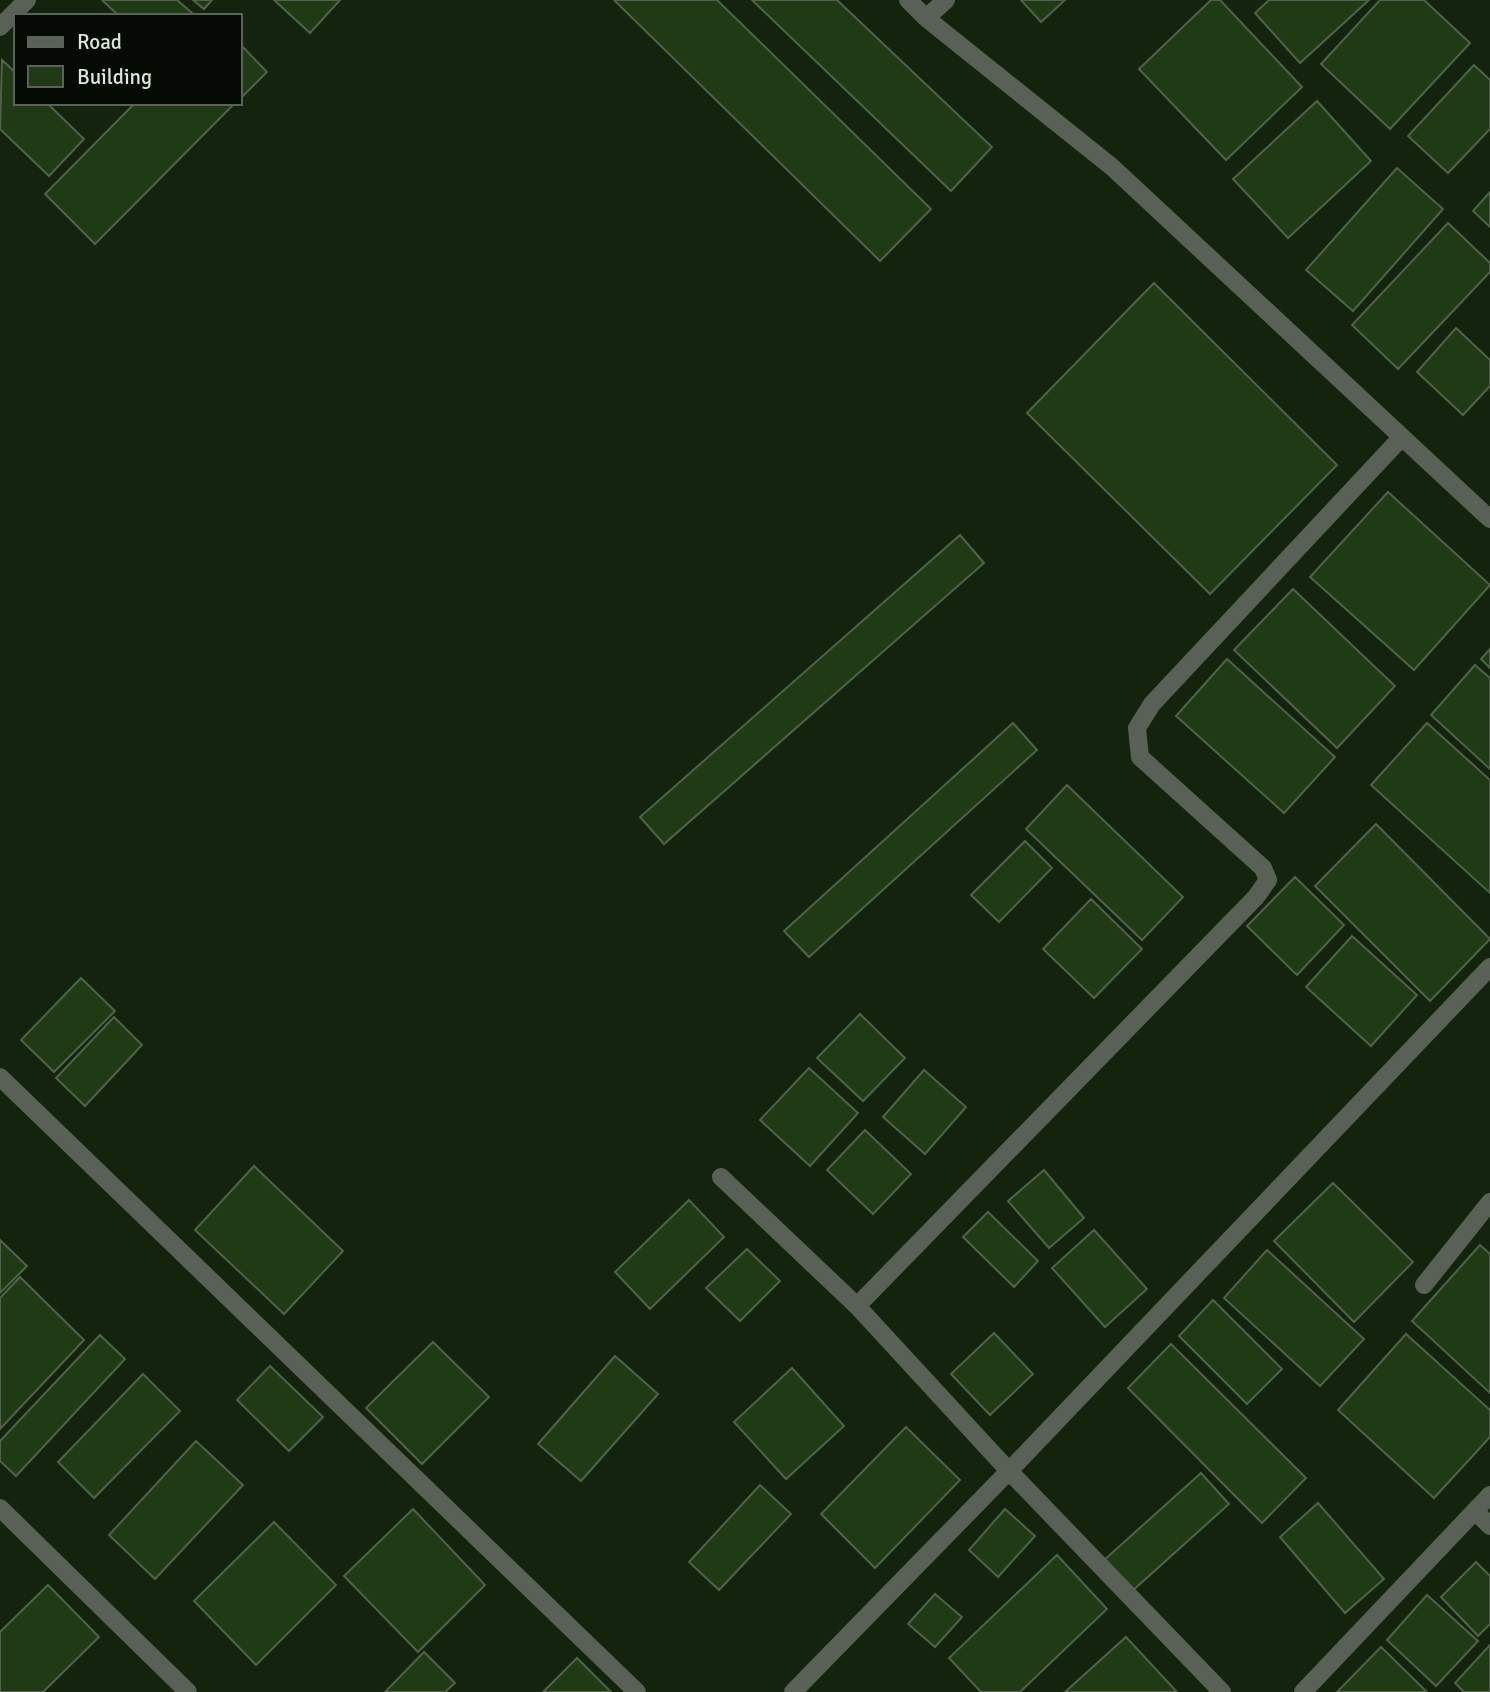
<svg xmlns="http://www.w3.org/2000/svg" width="1490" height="1692" font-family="Signika,sans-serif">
	<rect width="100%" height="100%" fill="#14230e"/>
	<path fill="#213a16" stroke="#50624a" stroke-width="2" d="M 102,0 L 177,0 L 192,13 L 190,16 L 119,16 Z
		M 193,0 L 212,0 L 204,9 Z
		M 274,0 L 340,0 L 310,33 Z
		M 614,0 L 717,0 L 931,209 L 880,261 Z
		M 752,0 L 837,0 L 992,147 L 951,191 Z
		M 1021,0 L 1065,0 L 1041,22 Z
		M 1211,0 L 1220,0 L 1302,87 L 1226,160 L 1139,69 Z
		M 1269,0 L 1369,0 L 1300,63 L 1255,13 Z
		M 1380,0 L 1424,0 L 1470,43 L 1390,129 L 1321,64 Z
		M 240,44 L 267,72 L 240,99 Z
		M 2,60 L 16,73 L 16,103 L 47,103 L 84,139 L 49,176 L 0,129 Z
		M 1474,65 L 1490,80 L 1490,129 L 1448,173 L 1408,136 Z
		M 1317,101 L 1371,161 L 1288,238 L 1233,179 Z
		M 135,103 L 235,103 L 95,244 L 45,194 Z
		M 1397,168 L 1443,209 L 1353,311 L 1306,270 Z
		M 1490,192 L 1490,227 L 1473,211 Z
		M 1448,223 L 1490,263 L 1490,272 L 1398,369 L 1352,325 Z
		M 1154,283 L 1337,465 L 1210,594 L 1027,413 Z
		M 1456,328 L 1490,360 L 1490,386 L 1463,415 L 1417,372 Z
		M 1388,492 L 1490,585 L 1414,670 L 1310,577 Z
		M 960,535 L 984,563 L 664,844 L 640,817 Z
		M 1293,589 L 1395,686 L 1337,748 L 1234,650 Z
		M 1490,649 L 1490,668 L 1481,659 Z
		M 1227,659 L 1335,757 L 1284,813 L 1176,716 Z
		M 1475,665 L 1490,678 L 1490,769 L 1431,715 Z
		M 1013,723 L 1037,750 L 809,957 L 784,931 Z
		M 1427,723 L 1490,780 L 1490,893 L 1371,785 Z
		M 1067,785 L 1183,897 L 1142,940 L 1026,829 Z
		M 1376,824 L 1490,939 L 1430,1001 L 1315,886 Z
		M 1025,841 L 1052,868 L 999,922 L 971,895 Z
		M 1295,877 L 1344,925 L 1297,975 L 1247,926 Z
		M 1091,899 L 1142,949 L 1094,998 L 1043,949 Z
		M 1352,936 L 1417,995 L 1371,1046 L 1306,987 Z
		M 81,978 L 115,1011 L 54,1072 L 21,1040 Z
		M 860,1014 L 905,1058 L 863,1101 L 817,1058 Z
		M 114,1017 L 142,1045 L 85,1106 L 56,1078 Z
		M 809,1068 L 858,1113 L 810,1166 L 760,1120 Z
		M 924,1070 L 966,1107 L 925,1154 L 883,1117 Z
		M 865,1130 L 911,1174 L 873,1214 L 827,1170 Z
		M 254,1166 L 343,1251 L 284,1314 L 195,1230 Z
		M 1044,1170 L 1084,1218 L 1049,1248 L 1008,1201 Z
		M 1333,1183 L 1413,1262 L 1354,1322 L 1274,1241 Z
		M 689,1200 L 724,1237 L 650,1309 L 615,1272 Z
		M 988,1212 L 1038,1261 L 1014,1287 L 963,1237 Z
		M 1094,1230 L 1147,1289 L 1105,1327 L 1052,1268 Z
		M 0,1240 L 27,1266 L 0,1293 Z
		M 1480,1245 L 1490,1254 L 1490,1393 L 1412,1321 Z
		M 747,1249 L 780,1281 L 740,1321 L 706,1288 Z
		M 1267,1250 L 1364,1339 L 1320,1386 L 1224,1298 Z
		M 20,1277 L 84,1340 L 0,1429 L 0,1298 Z
		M 1213,1300 L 1282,1369 L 1247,1404 L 1179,1336 Z
		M 994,1333 L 1033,1374 L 990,1415 L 951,1374 Z
		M 1406,1334 L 1490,1410 L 1490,1437 L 1434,1498 L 1338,1410 Z
		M 100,1335 L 125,1359 L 16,1476 L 0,1461 L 0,1441 Z
		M 433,1342 L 489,1397 L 422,1464 L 366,1408 Z
		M 1171,1344 L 1306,1478 L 1262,1523 L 1128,1388 Z
		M 615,1356 L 658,1394 L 581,1481 L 538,1444 Z
		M 270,1366 L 323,1417 L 289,1451 L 237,1400 Z
		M 792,1368 L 844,1426 L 786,1479 L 734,1422 Z
		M 143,1374 L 180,1411 L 94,1498 L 58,1462 Z
		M 906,1427 L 960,1480 L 875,1568 L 821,1514 Z
		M 196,1441 L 243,1485 L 155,1579 L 109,1535 Z
		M 1201,1473 L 1229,1504 L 1131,1592 L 1103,1561 Z
		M 760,1485 L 791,1514 L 719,1590 L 689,1562 Z
		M 1318,1503 L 1384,1579 L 1345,1613 L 1280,1537 Z
		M 413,1509 L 485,1585 L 418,1652 L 344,1576 Z
		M 1005,1509 L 1035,1536 L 998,1577 L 969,1550 Z
		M 274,1522 L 336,1585 L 256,1665 L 194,1601 Z
		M 1057,1555 L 1107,1609 L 1020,1692 L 981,1692 L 949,1658 Z
		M 1476,1562 L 1490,1576 L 1490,1624 L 1478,1636 L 1441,1597 Z
		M 48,1585 L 99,1637 L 43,1692 L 0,1692 L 0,1632 Z
		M 935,1594 L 962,1617 L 935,1647 L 908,1624 Z
		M 1427,1595 L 1478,1641 L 1436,1686 L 1387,1640 Z
		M 1126,1637 L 1177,1692 L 1065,1692 Z
		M 1490,1645 L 1490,1692 L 1464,1692 L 1455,1683 Z
		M 1381,1647 L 1427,1692 L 1337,1692 Z
		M 424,1652 L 455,1683 L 445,1692 L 385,1692 Z
		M 577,1658 L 611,1692 L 543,1692 Z"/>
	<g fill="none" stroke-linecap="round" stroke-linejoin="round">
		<path stroke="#596156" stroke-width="18" d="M 908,0 L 926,18 L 1112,167 L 1490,519
			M 926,18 L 946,0
			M 0,27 L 27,0
			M 0,1077 L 637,1692
			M 721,1177 L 857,1306 L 1009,1471 L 1222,1692
			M 1424,1285 L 1490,1202
			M 857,1306 L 1256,897 L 1268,880 L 1263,868 L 1140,757 L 1137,728 L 1152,704 L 1401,438
			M 0,1508 L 188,1692
			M 1475,1511 L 1490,1526
			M 793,1692 L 1009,1471 L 1490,967
			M 1303,1692 L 1490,1495"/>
	</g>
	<rect x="14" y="14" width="228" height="91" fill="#050a04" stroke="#5b6259" stroke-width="2"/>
	<rect x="28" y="37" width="35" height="10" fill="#596156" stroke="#5b6259" stroke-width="2"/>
	<text x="77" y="49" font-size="21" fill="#dde7d9">Road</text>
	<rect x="28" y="66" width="35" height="21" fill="#213a16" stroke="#5b6259" stroke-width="2"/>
	<text x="77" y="84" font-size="21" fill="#dde7d9">Building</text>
</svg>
